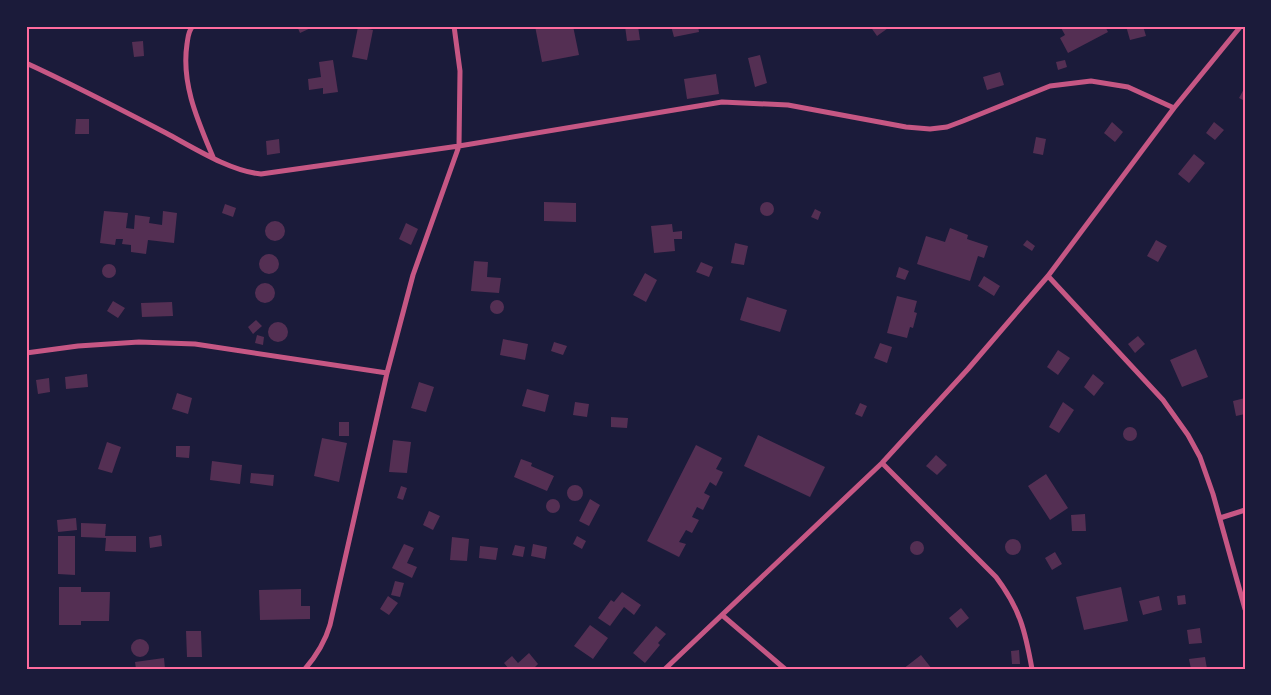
<svg xmlns="http://www.w3.org/2000/svg" width="1271" height="695" font-family="Mulish,sans-serif">
	<rect width="100%" height="100%" fill="#1b1b3a"/>
	<path fill="#542f53" d="M 297,26 L 315,26 L 300,33 Z
		M 535,26 L 573,26 L 579,55 L 542,62 Z
		M 625,26 L 638,26 L 640,40 L 627,41 Z
		M 671,26 L 698,26 L 699,32 L 674,37 Z
		M 870,26 L 891,26 L 877,36 Z
		M 1060,26 L 1105,26 L 1108,32 L 1068,53 L 1060,38 L 1065,35 Z
		M 1126,26 L 1143,26 L 1146,36 L 1130,40 Z
		M 358,27 L 373,30 L 367,60 L 352,57 Z
		M 143,41 L 144,56 L 134,57 L 132,42 Z
		M 760,55 L 767,83 L 755,87 L 748,58 Z
		M 333,60 L 338,92 L 323,94 L 323,88 L 309,90 L 308,79 L 321,77 L 319,62 Z
		M 1065,60 L 1067,67 L 1058,70 L 1056,62 Z
		M 1000,72 L 1004,85 L 987,90 L 983,77 Z
		M 716,74 L 719,94 L 687,99 L 684,79 Z
		M 1245,87 L 1245,101 L 1239,98 Z
		M 76,119 L 89,119 L 89,134 L 75,134 Z
		M 1112,122 L 1123,132 L 1115,142 L 1104,133 Z
		M 1214,122 L 1224,130 L 1215,140 L 1206,133 Z
		M 1036,137 L 1046,139 L 1043,155 L 1033,153 Z
		M 279,139 L 280,153 L 267,155 L 266,141 Z
		M 1194,154 L 1205,163 L 1189,183 L 1178,174 Z
		M 544,202 L 576,203 L 576,222 L 544,221 Z
		M760 209a7 7 0 1 1 14 0a7 7 0 1 1-14 0Z
		M 225,204 L 236,208 L 233,217 L 222,213 Z
		M 815,209 L 821,212 L 818,220 L 811,217 Z
		M 104,211 L 128,213 L 126,228 L 134,229 L 135,215 L 150,217 L 149,223 L 162,225 L 163,211 L 177,213 L 174,243 L 148,240 L 146,254 L 131,252 L 131,245 L 122,244 L 123,239 L 116,239 L 115,245 L 100,243 Z
		M265 231a10 10 0 1 1 20 0a10 10 0 1 1-20 0Z
		M 406,223 L 418,229 L 411,245 L 399,239 Z
		M 672,224 L 673,232 L 682,231 L 682,239 L 674,239 L 675,251 L 654,253 L 651,226 Z
		M 950,228 L 968,235 L 967,239 L 988,246 L 984,258 L 978,256 L 970,281 L 917,264 L 926,236 L 945,242 Z
		M 1027,240 L 1035,246 L 1032,251 L 1023,245 Z
		M 1156,240 L 1167,246 L 1158,262 L 1147,256 Z
		M 735,243 L 748,246 L 744,265 L 731,263 Z
		M259 264a10 10 0 1 1 20 0a10 10 0 1 1-20 0Z
		M 474,261 L 488,262 L 487,277 L 501,278 L 499,293 L 471,291 Z
		M 701,262 L 713,267 L 709,277 L 696,272 Z
		M102 271a7 7 0 1 1 14 0a7 7 0 1 1-14 0Z
		M 899,267 L 909,271 L 905,280 L 896,277 Z
		M 645,273 L 657,280 L 646,302 L 633,295 Z
		M 984,276 L 1000,286 L 994,296 L 978,286 Z
		M255 293a10 10 0 1 1 20 0a10 10 0 1 1-20 0Z
		M 897,296 L 917,301 L 914,312 L 917,313 L 913,328 L 910,327 L 907,338 L 887,333 Z
		M 747,297 L 787,310 L 780,332 L 740,320 Z
		M490 307a7 7 0 1 1 14 0a7 7 0 1 1-14 0Z
		M 113,301 L 125,308 L 118,318 L 107,311 Z
		M 172,302 L 173,316 L 142,317 L 141,303 Z
		M 256,320 L 262,326 L 253,334 L 248,327 Z
		M268 332a10 10 0 1 1 20 0a10 10 0 1 1-20 0Z
		M 257,335 L 264,337 L 263,345 L 255,343 Z
		M 1138,336 L 1145,344 L 1135,353 L 1128,344 Z
		M 503,339 L 528,344 L 525,360 L 500,355 Z
		M 554,342 L 567,346 L 563,355 L 551,351 Z
		M 880,343 L 892,347 L 887,363 L 874,358 Z
		M 1196,349 L 1208,377 L 1182,387 L 1170,360 Z
		M 1058,350 L 1070,358 L 1058,375 L 1047,367 Z
		M 87,374 L 88,387 L 66,389 L 65,377 Z
		M 1093,374 L 1104,383 L 1094,396 L 1084,387 Z
		M 49,378 L 50,392 L 38,394 L 36,380 Z
		M 419,382 L 434,387 L 426,412 L 411,408 Z
		M 527,389 L 549,395 L 545,412 L 522,406 Z
		M 177,393 L 192,398 L 188,414 L 172,409 Z
		M 1245,398 L 1245,414 L 1236,416 L 1233,401 Z
		M 575,402 L 589,404 L 587,417 L 573,415 Z
		M 1063,402 L 1074,410 L 1059,433 L 1049,427 Z
		M 860,403 L 867,406 L 862,417 L 855,414 Z
		M 611,417 L 628,418 L 627,428 L 611,427 Z
		M 339,422 L 349,422 L 349,436 L 339,436 Z
		M1123 434a7 7 0 1 1 14 0a7 7 0 1 1-14 0Z
		M 758,435 L 825,467 L 810,497 L 744,466 Z
		M 322,438 L 347,443 L 339,482 L 314,476 Z
		M 393,440 L 411,442 L 407,473 L 389,472 Z
		M 107,442 L 121,447 L 112,473 L 98,469 Z
		M 696,445 L 722,458 L 716,469 L 723,472 L 716,486 L 710,482 L 704,493 L 710,496 L 703,510 L 697,507 L 692,517 L 699,520 L 692,533 L 686,530 L 679,542 L 686,544 L 679,557 L 647,541 Z
		M 176,446 L 190,446 L 189,458 L 176,457 Z
		M 936,455 L 947,465 L 937,475 L 926,466 Z
		M 521,459 L 532,463 L 531,466 L 554,476 L 547,491 L 514,477 Z
		M 212,461 L 242,465 L 240,484 L 210,480 Z
		M 251,473 L 274,475 L 273,486 L 250,483 Z
		M 1046,474 L 1068,508 L 1050,520 L 1028,486 Z
		M567 493a8 8 0 1 1 16 0a8 8 0 1 1-16 0Z
		M 401,486 L 407,488 L 403,500 L 397,498 Z
		M 590,499 L 600,505 L 589,526 L 579,521 Z
		M546 506a7 7 0 1 1 14 0a7 7 0 1 1-14 0Z
		M 429,511 L 440,516 L 433,530 L 423,525 Z
		M 1085,514 L 1086,531 L 1072,531 L 1071,515 Z
		M 76,518 L 77,530 L 58,532 L 57,520 Z
		M 81,523 L 106,524 L 105,536 L 136,536 L 136,552 L 105,551 L 106,538 L 81,537 Z
		M 161,535 L 162,546 L 150,548 L 149,537 Z
		M 58,536 L 75,536 L 75,575 L 58,574 Z
		M 577,536 L 586,541 L 582,549 L 573,544 Z
		M 452,537 L 469,539 L 467,561 L 450,560 Z
		M1005 547a8 8 0 1 1 16 0a8 8 0 1 1-16 0Z
		M910 548a7 7 0 1 1 14 0a7 7 0 1 1-14 0Z
		M 404,544 L 414,548 L 407,563 L 417,567 L 412,578 L 392,568 Z
		M 533,544 L 547,547 L 545,559 L 531,556 Z
		M 515,545 L 525,547 L 523,557 L 512,555 Z
		M 480,546 L 498,548 L 496,560 L 479,558 Z
		M 1055,552 L 1062,564 L 1052,570 L 1045,558 Z
		M 395,581 L 404,583 L 400,597 L 391,595 Z
		M 59,587 L 81,587 L 81,592 L 110,592 L 109,621 L 81,621 L 81,625 L 59,625 Z
		M 1121,587 L 1128,621 L 1084,630 L 1076,597 Z
		M 301,589 L 301,606 L 310,606 L 310,619 L 260,620 L 259,590 Z
		M 622,592 L 641,605 L 634,615 L 624,607 L 610,626 L 598,618 L 611,600 L 614,602 Z
		M 1185,595 L 1186,604 L 1178,605 L 1177,596 Z
		M 388,596 L 398,603 L 389,615 L 380,609 Z
		M 1159,596 L 1162,610 L 1143,615 L 1139,601 Z
		M 961,608 L 969,618 L 957,628 L 949,618 Z
		M 590,625 L 608,638 L 593,659 L 574,646 Z
		M 656,626 L 666,634 L 658,643 L 660,645 L 645,663 L 633,653 Z
		M 1200,628 L 1202,643 L 1189,644 L 1187,630 Z
		M 186,631 L 201,631 L 202,657 L 187,657 Z
		M131 648a9 9 0 1 1 18 0a9 9 0 1 1-18 0Z
		M 1019,650 L 1020,664 L 1012,664 L 1011,651 Z
		M 529,653 L 538,664 L 533,669 L 509,669 L 504,663 L 512,656 L 518,663 Z
		M 921,655 L 932,669 L 903,669 Z
		M 1205,657 L 1207,669 L 1191,669 L 1189,659 Z
		M 164,658 L 165,669 L 136,669 L 135,662 Z"/>
	<g fill="none" stroke-linecap="round" stroke-linejoin="round">
		<path stroke="#c65784" stroke-width="5" d="M 193,26 C 188,31 188,38 187,44 C 181,84 198,121 213,157
			M 26,63 C 74,85 120,109 166,133 C 194,148 230,171 261,174 L 459,146 L 722,102 L 788,105 L 906,127 L 930,129 L 947,127 L 963,121 L 1050,86 L 1091,81 L 1128,87 L 1174,108
			M 1048,276 L 1163,400 L 1188,435 L 1200,457 L 1213,494 L 1245,609
			M 26,353 L 78,346 L 139,342 L 195,344 L 387,373
			M 882,463 L 996,577 C 1020,609 1025,630 1032,669
			M 1220,518 L 1245,510
			M 722,615 L 785,669
			M 305,669 C 317,655 325,642 330,625 L 387,373 L 413,275 L 459,146 L 460,71 L 454,26
			M 665,669 L 882,463 L 968,369 L 1048,276 L 1174,108 L 1241,26"/>
	</g>
	<rect width="1271" height="695" fill="none" stroke="#1b1b3a" stroke-width="55"/>
	<rect x="28" y="28" width="1216" height="640" fill="none" stroke="#ff6b9d" stroke-width="2"/>
</svg>
